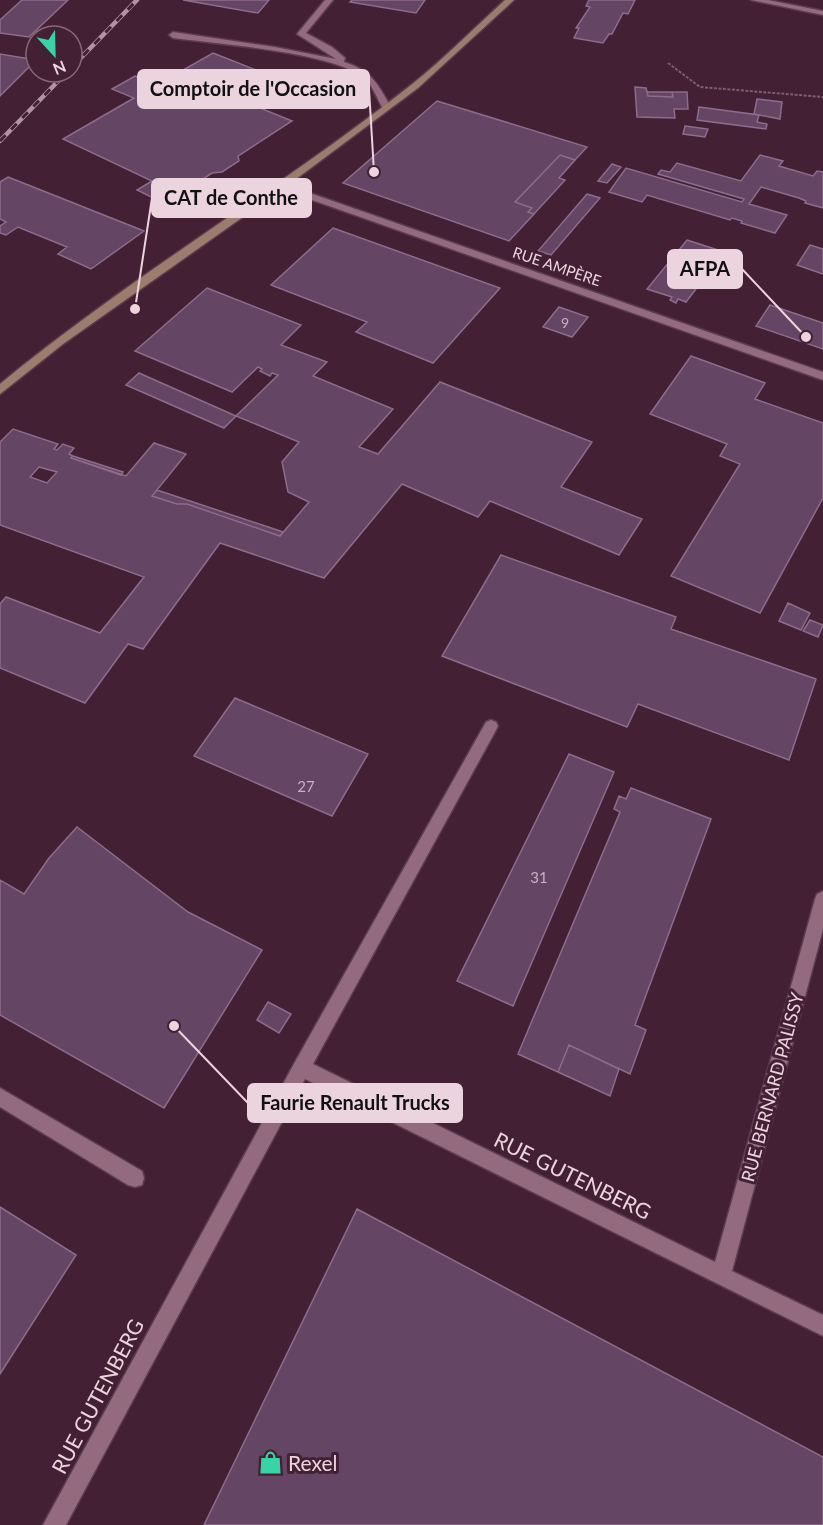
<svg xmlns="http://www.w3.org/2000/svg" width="823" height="1525" font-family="Lato,sans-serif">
	<rect width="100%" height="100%" fill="#432033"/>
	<path fill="#644563" stroke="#8d6c8c" stroke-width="1.5" fill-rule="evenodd" d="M 22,0 L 68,0 L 29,37 L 0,33 L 0,20 Z
		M 183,0 L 269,0 L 258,13 Z
		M 352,0 L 425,0 L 416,13 L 350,2 Z
		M 589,0 L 635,0 L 628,14 L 623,13 L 612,34 L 609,34 L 603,43 L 574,38 L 579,28 L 576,28 L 590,7 L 586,6 Z
		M 213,53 L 284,81 L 248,103 L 292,121 L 238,156 L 239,161 L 222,172 L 212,173 L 165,204 L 137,190 L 152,181 L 63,139 L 134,98 L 112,89 L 135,76 L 148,81 L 158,78 L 162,82 Z
		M 0,54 L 36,60 L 0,96 Z
		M 635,87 L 646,88 L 648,96 L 673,97 L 672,92 L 687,92 L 688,109 L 674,109 L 675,118 L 637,117 Z
		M 647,92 L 672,92 L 673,97 L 648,96 Z
		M 757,99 L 782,102 L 780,119 L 754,114 Z
		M 437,101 L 587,147 L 575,160 L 560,155 L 515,202 L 532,208 L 528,212 L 534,214 L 509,241 L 343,183 Z
		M 699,107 L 759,115 L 757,122 L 767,124 L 766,129 L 697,120 Z
		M 685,126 L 708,129 L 705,137 L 683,134 Z
		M 560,155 L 575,160 L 559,178 L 565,180 L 534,214 L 528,212 L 532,208 L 515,202 Z
		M 760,155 L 783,161 L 779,166 L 813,176 L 817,171 L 823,172 L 823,208 L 805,203 L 806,201 L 799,198 L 761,187 L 749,204 L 787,215 L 775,233 L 741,223 L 742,221 L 732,218 L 730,220 L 647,195 L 642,202 L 609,192 L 626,168 L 742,202 L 744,199 L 658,174 L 661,170 L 670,172 L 677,163 L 741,181 Z
		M 612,164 L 621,167 L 607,183 L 598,181 Z
		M 8,177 L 144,231 L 91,269 L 58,254 L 67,247 L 18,227 L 6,235 L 0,233 L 0,226 L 6,222 L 0,219 L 0,182 Z
		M 587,194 L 600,198 L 551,255 L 538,251 Z
		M 333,228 L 500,288 L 433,363 L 356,332 L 367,322 L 271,285 Z
		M 687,240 L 724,252 L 686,302 L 678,299 L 676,303 L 670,300 L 672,297 L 647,289 Z
		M 810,245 L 823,249 L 823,274 L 797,265 Z
		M 207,288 L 301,325 L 281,345 L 327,362 L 313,376 L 393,409 L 359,447 L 378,454 L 440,382 L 592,442 L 561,487 L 642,519 L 619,555 L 490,501 L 478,517 L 402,484 L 324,578 L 220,543 L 143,649 L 128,644 L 85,703 L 0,668 L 0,604 L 6,597 L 100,633 L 144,577 L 0,525 L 0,442 L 13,429 L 58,444 L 54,449 L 57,450 L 63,444 L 74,448 L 69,454 L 73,456 L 71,458 L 126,476 L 154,443 L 186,454 L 152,496 L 177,504 L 187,504 L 280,536 L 309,502 L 288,492 L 282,462 L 299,442 L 236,416 L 278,375 L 272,373 L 270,376 L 260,371 L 262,369 L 258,367 L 232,392 L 135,351 ZM 39,467 L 57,472 L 47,483 L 30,477 Z
		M 770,305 L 823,323 L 823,349 L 756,326 Z
		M 559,307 L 588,317 L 572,337 L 543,327 Z
		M 691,356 L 765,383 L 755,399 L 823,423 L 823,498 L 760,613 L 671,576 L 740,464 L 720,456 L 727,444 L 650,414 Z
		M 139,373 L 236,416 L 224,428 L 126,385 Z
		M 73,456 L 123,472 L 121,475 L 71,458 Z
		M 157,490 L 283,532 L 280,536 L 187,504 L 177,504 L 152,496 Z
		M 501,555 L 676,617 L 671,629 L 816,679 L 789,760 L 638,704 L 627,727 L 442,656 Z
		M 788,603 L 810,613 L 801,630 L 779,621 Z
		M 810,620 L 823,625 L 818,637 L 803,631 Z
		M 235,698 L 368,754 L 332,816 L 194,756 Z
		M 569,754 L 614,772 L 513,1006 L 457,981 Z
		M 631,788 L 711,819 L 635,1025 L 646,1030 L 630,1074 L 569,1045 L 558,1072 L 518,1054 L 620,812 L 614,809 L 619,796 L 626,799 Z
		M 77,827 L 188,912 L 262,950 L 164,1108 L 0,1015 L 0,880 L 24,894 L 49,858 Z
		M 268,1002 L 291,1014 L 279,1033 L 257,1020 Z
		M 569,1045 L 619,1069 L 610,1096 L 558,1072 Z
		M 0,1207 L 76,1255 L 0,1374 Z
		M 357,1209 L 823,1457 L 823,1525 L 204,1525 Z"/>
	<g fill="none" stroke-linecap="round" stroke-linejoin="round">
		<defs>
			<path id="lane" d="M 325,0 L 333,0 L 306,33 L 332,47 L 345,58 L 344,62 C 372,71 377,83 391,107 L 389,109 L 383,109 C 377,99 373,85 363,77 C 330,52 218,44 173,38 L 169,35 L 173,32 L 275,47 L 336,59 L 297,34 Z
				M 751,0 L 768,0 L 823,11 L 823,15 Z
				M 0,1088 L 142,1171 L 144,1178 L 142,1185 L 135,1187 L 128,1185 L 0,1107 Z"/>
			<path id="street" d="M 278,184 L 284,184 L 823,372 L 823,380 L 278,188 Z
				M 491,720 L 496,722 L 498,726 L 496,730 L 313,1064 L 715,1262 L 815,899 L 817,894 L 823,891 L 823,929 L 732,1271 L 823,1315 L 823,1336 L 305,1079 L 66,1525 L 43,1525 L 295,1062 L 486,722 Z"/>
			<path id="secondary" d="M 505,0 L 514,0 L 418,88 L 284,188 L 63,344 L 0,394 L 0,384 C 131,276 278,190 411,85 C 444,59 474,28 505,0 Z"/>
		</defs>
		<use href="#lane" stroke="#5b3c4e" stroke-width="3"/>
		<use href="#street" stroke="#5b3c4e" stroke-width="3"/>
		<use href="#secondary" stroke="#5b3c4e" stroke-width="3"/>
		<path stroke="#7d5e6e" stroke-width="2" stroke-dasharray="3 1.5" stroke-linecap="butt" d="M 668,63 L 700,87 L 823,97"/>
		<use href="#lane" fill="#946a7f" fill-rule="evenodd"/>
		<use href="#street" fill="#946a7f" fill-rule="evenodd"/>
		<use href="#secondary" fill="#9c7d6d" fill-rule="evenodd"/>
		<defs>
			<path id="rail" d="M 72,67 L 137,0
				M 0,141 L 67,72"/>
		</defs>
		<use href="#rail" stroke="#b094a2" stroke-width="4.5"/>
		<use href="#rail" stroke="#432033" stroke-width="3" stroke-dasharray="8" stroke-linecap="butt"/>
	</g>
	<defs>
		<symbol id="shop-bare" viewBox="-9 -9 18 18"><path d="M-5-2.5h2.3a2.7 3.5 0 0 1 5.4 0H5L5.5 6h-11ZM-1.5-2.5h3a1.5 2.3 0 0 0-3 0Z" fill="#39d4a5" stroke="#432033" stroke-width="2.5" paint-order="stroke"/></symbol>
	</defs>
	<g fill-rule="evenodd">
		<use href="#shop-bare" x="254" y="1446" width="33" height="33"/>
	</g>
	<g text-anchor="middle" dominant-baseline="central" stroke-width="6" stroke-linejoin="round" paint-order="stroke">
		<g font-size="14" fill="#cab0c0">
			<text x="565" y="322">9</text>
		</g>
		<g font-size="15" fill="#ecd4df" stroke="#432033">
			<text transform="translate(557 266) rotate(19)">RUE AMPÈRE</text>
		</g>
		<g font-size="15" fill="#cab0c0">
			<text x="306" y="786">27</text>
			<text x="539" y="877">31</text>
		</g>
		<g font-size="18" fill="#ecd4df" stroke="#432033">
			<text transform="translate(772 1087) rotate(-75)">RUE BERNARD PALISSY</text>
		</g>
		<g font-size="21" fill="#ecd4df" stroke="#432033">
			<text transform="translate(573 1175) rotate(26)">RUE GUTENBERG</text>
			<text transform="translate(97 1396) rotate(-62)">RUE GUTENBERG</text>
		</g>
		<g font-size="21" fill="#ecd4df" stroke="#432033" text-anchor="start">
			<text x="288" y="1462">Rexel</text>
		</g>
	</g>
	<path fill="none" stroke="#ecd4df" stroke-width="2" d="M374 172L369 89M135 309L152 198M806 337L742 269M174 1026L248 1103"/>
	<g fill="#ecd4df" stroke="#432033" stroke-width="2">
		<circle cx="374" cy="172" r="6"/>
		<circle cx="135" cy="309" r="6"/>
		<circle cx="806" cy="337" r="6"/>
		<circle cx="174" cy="1026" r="6"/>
	</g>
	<g fill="#ecd4df" stroke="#ecd4df" stroke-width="2">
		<rect x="138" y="70" width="231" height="38" rx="6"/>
		<rect x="152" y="179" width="159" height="38" rx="6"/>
		<rect x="668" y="250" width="74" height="38" rx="6"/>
		<rect x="248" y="1084" width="214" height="38" rx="6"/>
	</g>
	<g font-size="20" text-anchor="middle" font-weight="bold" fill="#111">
		<text x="253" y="96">Comptoir de l'Occasion</text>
		<text x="231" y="205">CAT de Conthe</text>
		<text x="705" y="276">AFPA</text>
		<text x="355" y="1110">Faurie Renault Trucks</text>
	</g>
	<g transform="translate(54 54) rotate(158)"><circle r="28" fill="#432033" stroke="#876878" stroke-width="1.5"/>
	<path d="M0-4.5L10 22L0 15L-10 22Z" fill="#39d4a5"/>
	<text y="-9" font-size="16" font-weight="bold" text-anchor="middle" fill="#ecd4df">N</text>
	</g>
</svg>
